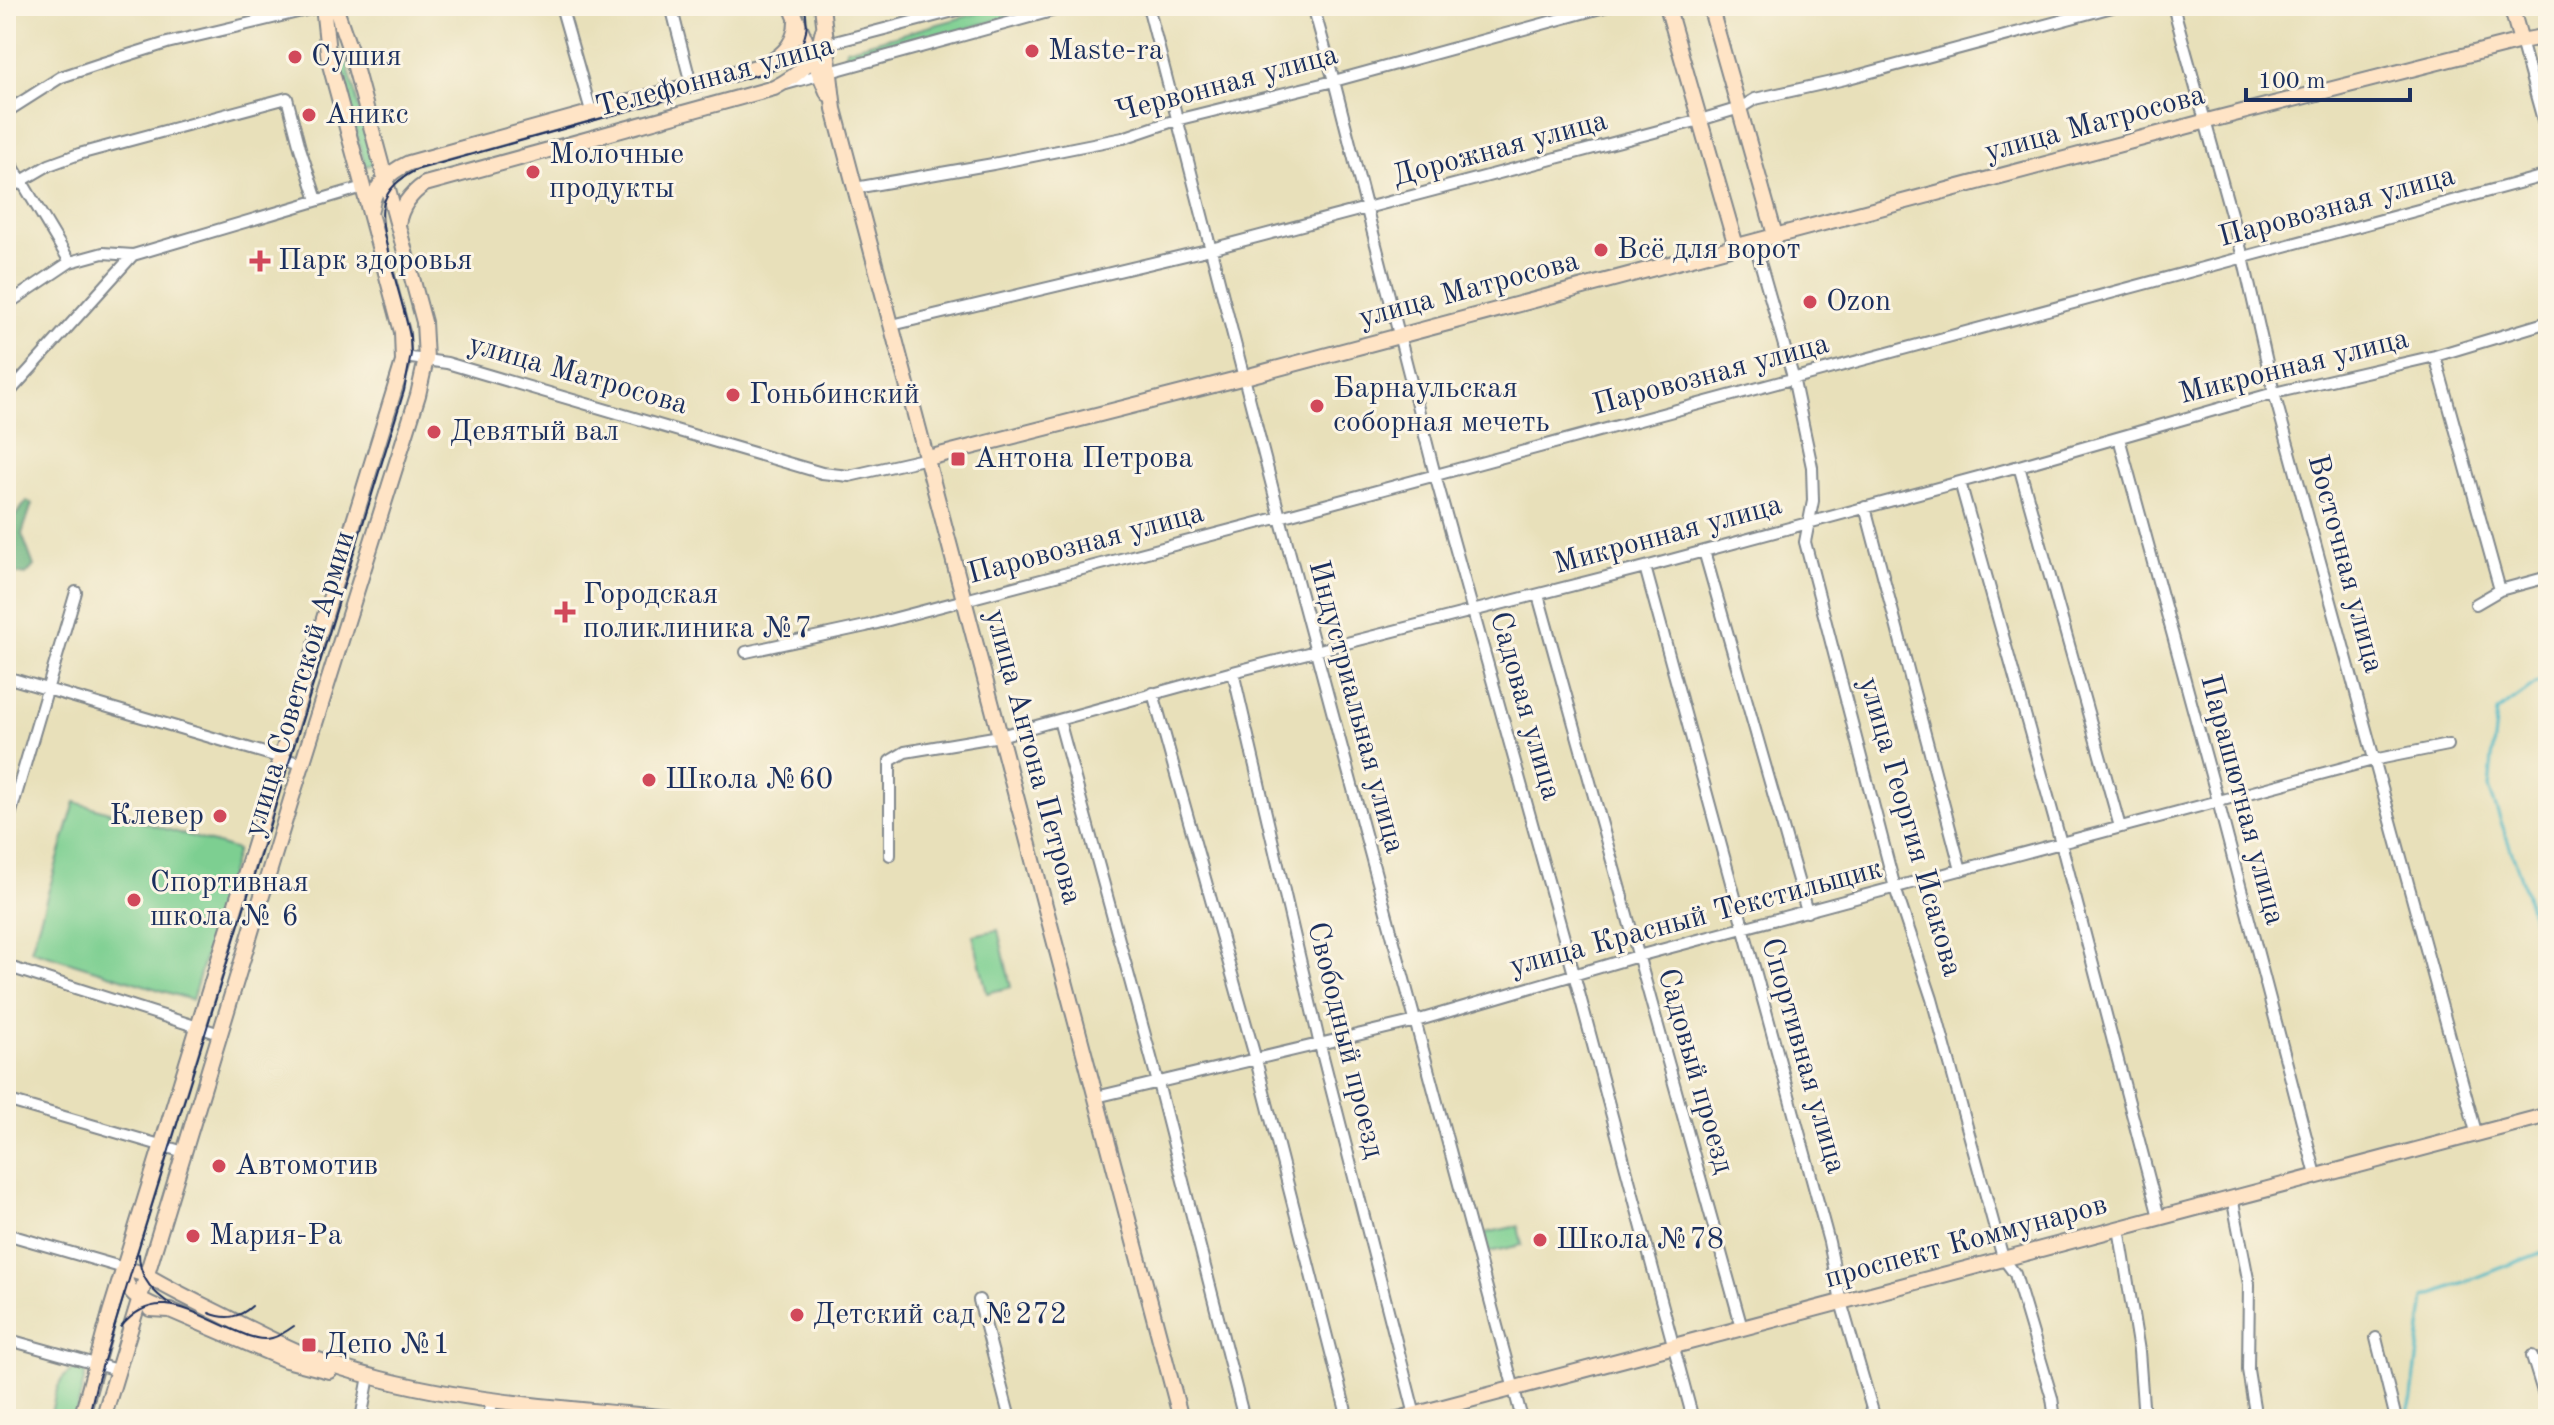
<svg xmlns="http://www.w3.org/2000/svg" width="2554" height="1425" font-family="'Old Standard TT',serif">
	<rect width="100%" height="100%" fill="#fcf5e5"/>
	<filter id="ink" filterUnits="userSpaceOnUse"><feTurbulence type="fractalNoise" baseFrequency=".0125" numOctaves="2"/><feDisplacementMap in="SourceGraphic" scale="16" xChannelSelector="R" yChannelSelector="G"/><feConvolveMatrix kernelMatrix="1 2 1 2 8 2 1 2 1" color-interpolation-filters="sRGB"/></filter>
	<filter id="wash" filterUnits="userSpaceOnUse"><feTurbulence type="fractalNoise" baseFrequency=".006" numOctaves="4" result="noise"/><feDisplacementMap in="SourceGraphic" scale="32" xChannelSelector="R" yChannelSelector="G"/><feGaussianBlur stdDeviation="1.8" result="paint"/><feColorMatrix in="noise" values="0 0 0 0 0 0 0 0 0 0 0 0 0 0 0 0 0 1.4 0 .05"/><feComposite in="paint" operator="in"/></filter>
	<g filter="url(#wash)">
		<rect width="100%" height="100%" fill="#e8e0ba"/>
		<path fill="#7dcf91" stroke="#4c7f78" stroke-width="2" d="M 1004,6 L 1020,6 L 1022,12 L 1020,14 L 851,60 L 845,55 L 847,49 Z
			M 347,63 L 374,164 L 365,166 L 338,66 Z
			M 75,802 L 237,850 L 192,1000 L 31,950 Z
			M 998,930 L 1011,987 L 987,993 L 973,935 Z
			M 1518,1226 L 1522,1245 L 1489,1252 L 1485,1233 Z
			M 83,1367 L 86,1372 L 75,1419 L 50,1419 C 54,1399 57,1369 83,1367 Z"/>
		<path fill="#66b27b" stroke="#40706c" stroke-width="2" d="M 27,501 L 32,504 L 22,534 L 34,566 L 26,575 L 6,572 L 6,527 Z"/>
		<g fill="none" stroke-linecap="round" stroke-linejoin="round">
			<path stroke="#4ab7c5" stroke-width="3" d="M 2548,675 L 2497,712 L 2489,788 L 2520,875 L 2548,971
				M 2406,1419 L 2412,1398 L 2425,1297 L 2548,1250"/>
		</g>
	</g>
	<g filter="url(#ink)">
		<g fill="none" stroke-linecap="round" stroke-linejoin="round">
			<defs>
				<path id="street" d="M 561,6 L 591,111
					M 671,6 L 691,84
					M 1148,6 L 1280,517 L 1522,1419
					M 1313,6 L 1334,81 L 1435,475 L 1574,974 L 1693,1419
					M 2173,6 L 2243,257 L 2274,393 L 2476,1132
					M 2521,41 L 2548,138
					M 778,60 L 827,44 L 973,6
					M 786,84 L 1070,6
					M 6,112 L 61,77 L 103,63 L 167,43 L 323,6
					M 6,155 L 70,262
					M 855,188 L 993,164 L 1123,138 L 1176,120 L 1334,81 L 1608,6
					M 6,190 L 49,165 L 79,154 L 287,98 L 300,148 L 317,200
					M 1754,241 L 1793,377 L 1812,467 L 1813,501 L 1805,542 L 1895,888 L 1932,999 L 2003,1258 L 2015,1274 L 2052,1398 L 2055,1419
					M 6,305 L 70,262 L 103,253 L 133,255 L 363,187
					M 892,325 L 1211,249 L 1700,120 L 1740,108 L 1755,99 L 1845,79 L 2116,6
					M 2435,356 L 2500,590
					M 404,357 L 447,363 L 822,473 L 849,476 L 928,458
					M 6,396 L 133,255
					M 2119,438 L 2218,801 L 2316,1175
					M 2019,466 L 2120,827
					M 1960,482 L 2061,843 L 2159,1217
					M 1865,507 L 1961,870
					M 1704,551 L 1807,912
					M 1645,567 L 1829,1242 L 1841,1302 L 1875,1419
					M 1538,595 L 1742,1328
					M 2476,604 L 2500,590 L 2548,577
					M 746,652 L 866,626 L 1280,517 L 2548,175
					M 1233,672 L 1320,1045 L 1416,1419
					M 6,677 L 302,764
					M 1153,693 L 1256,1060 L 1348,1419
					M 1059,720 L 1158,1083 L 1244,1419
					M 6,829 L 76,592
					M 890,855 L 890,761 L 905,752 L 1000,736 L 1233,672 L 1645,567 L 2019,466 L 2274,393 L 2435,356 L 2548,322
					M 6,966 L 220,1034
					M 1096,1097 L 1416,1021 L 1638,956 L 2061,843 L 2373,760 L 2448,745
					M 6,1100 L 184,1152
					M 2232,1197 L 2249,1284 L 2248,1370 L 2256,1419
					M 2119,1228 L 2139,1351 L 2144,1419
					M 6,1234 L 124,1268
					M 979,1300 L 1010,1419
					M 2376,1338 L 2396,1419
					M 6,1339 L 117,1370
					M 2532,1356 L 2548,1408
					M 525,1404 L 529,1419
					M 361,1419 L 369,1376
					M 487,1419 L 494,1399"/>
				<path id="secondary" d="M 791,6 L 828,94
					M 822,6 L 834,109 L 1181,1419
					M 1667,6 L 1736,246
					M 1710,6 L 1775,235
					M 2511,6 L 2521,41
					M 371,210 C 373,187 389,172 409,163 L 767,64 C 785,54 796,41 796,21
					M 398,224 C 401,206 410,194 425,184 L 774,88 C 799,75 818,59 823,30
					M 928,458 L 1245,377 L 2207,121 L 2521,41 L 2548,36
					M 159,1308 C 139,1300 124,1292 124,1268 L 146,1275 C 176,1293 207,1307 238,1323 C 267,1337 296,1353 327,1363 C 440,1402 564,1408 682,1419
					M 150,1309 L 170,1310 L 286,1360 L 329,1371
					M 81,1419 L 110,1313 L 403,362 L 402,332 L 329,61 L 323,6
					M 103,1419 L 291,800 L 418,395 L 426,359 L 424,322 L 352,56 L 335,6
					M 1398,1419 L 2548,1115"/>
			</defs>
			<use href="#street" stroke="#82888c" stroke-width="14"/>
			<use href="#secondary" stroke="#82888c" stroke-width="18"/>
			<use href="#street" stroke="#fff" stroke-width="10"/>
			<use href="#secondary" stroke="#ffe4c6" stroke-width="14"/>
			<path stroke="#1b2f5e" stroke-width="2" d="M 139,1254 C 139,1277 154,1294 172,1305
				M 209,1313 C 226,1320 239,1318 252,1306
				M 121,1327 C 157,1282 198,1317 241,1333 C 250,1337 262,1341 272,1338 C 280,1336 287,1331 294,1326
				M 88,1419 L 96,1386 L 404,391 L 411,354 L 410,337 C 405,306 377,230 383,206 C 387,188 401,178 416,170 L 778,69 C 801,55 812,33 804,6"/>
		</g>
	</g>
	<g fill="#d1495b" stroke="#fcf5e5" stroke-width="3">
		<circle cx="1032" cy="51" r="8"/>
		<circle cx="295" cy="57" r="8"/>
		<circle cx="309" cy="115" r="8"/>
		<circle cx="533" cy="172" r="8"/>
		<circle cx="1601" cy="250" r="8"/>
		<path d="M256 249h8v8h8v8h-8v8h-8v-8h-8v-8h8z"/>
		<circle cx="1810" cy="302" r="8"/>
		<circle cx="733" cy="395" r="8"/>
		<circle cx="1317" cy="406" r="8"/>
		<circle cx="434" cy="432" r="8"/>
		<rect x="950" y="451" width="16" height="16" rx="4"/>
		<path d="M561 600h8v8h8v8h-8v8h-8v-8h-8v-8h8z"/>
		<circle cx="649" cy="780" r="8"/>
		<circle cx="220" cy="816" r="8"/>
		<circle cx="134" cy="900" r="8"/>
		<circle cx="219" cy="1166" r="8"/>
		<circle cx="193" cy="1236" r="8"/>
		<circle cx="1540" cy="1240" r="8"/>
		<circle cx="797" cy="1315" r="8"/>
		<rect x="301" y="1337" width="16" height="16" rx="4"/>
	</g>
	<g text-anchor="middle" dominant-baseline="central" stroke-width="6" stroke-linejoin="round" paint-order="stroke">
		<g font-size="30" fill="#1b2f5e" stroke="#fcf5e5" text-anchor="start">
			<text x="1048" y="51">Maste-ra</text>
			<text x="311" y="57">Сушия</text>
			<text x="325" y="115">Аникс</text>
			<text x="549" y="155">Молочные<tspan x="549" dy="34">продукты</tspan></text>
			<text x="1617" y="250">Всё для ворот</text>
			<text x="278" y="261">Парк здоровья</text>
			<text x="1826" y="302">Ozon</text>
			<text x="1333" y="389">Барнаульская<tspan x="1333" dy="34">соборная мечеть</tspan></text>
			<text x="749" y="395">Гоньбинский</text>
			<text x="450" y="432">Девятый вал</text>
			<text x="974" y="459">Антона Петрова</text>
			<text x="583" y="595">Городская<tspan x="583" dy="34">поликлиника №7</tspan></text>
			<text x="665" y="780">Школа №60</text>
			<text x="204" y="816" text-anchor="end">Клевер</text>
			<text x="150" y="883">Спортивная<tspan x="150" dy="34">школа № 6</tspan></text>
			<text x="235" y="1166">Автомотив</text>
			<text x="209" y="1236">Мария-Ра</text>
			<text x="1556" y="1240">Школа №78</text>
			<text x="813" y="1315">Детский сад №272</text>
			<text x="325" y="1345">Депо №1</text>
		</g>
		<g font-size="30" fill="#1b2f5e" stroke="#fcf5e5">
			<text transform="translate(715 77) rotate(-15)">Телефонная улица</text>
			<text transform="translate(1227 84) rotate(-15)">Червонная улица</text>
			<text transform="translate(2095 124) rotate(-15)">улица Матросова</text>
			<text transform="translate(1500 149) rotate(-15)">Дорожная улица</text>
			<text transform="translate(2337 207) rotate(-15)">Паровозная улица</text>
			<text transform="translate(1469 290) rotate(-15)">улица Матросова</text>
			<text transform="translate(2294 367) rotate(-14)">Микронная улица</text>
			<text transform="translate(578 375) rotate(16)">улица Матросова</text>
			<text transform="translate(1711 375) rotate(-15)">Паровозная улица</text>
			<text transform="translate(1668 535) rotate(-15)">Микронная улица</text>
			<text transform="translate(1086 544) rotate(-15)">Паровозная улица</text>
			<text transform="translate(2345 564) rotate(75)">Восточная улица</text>
			<text transform="translate(300 684) rotate(-73)">улица Советской Армии</text>
			<text transform="translate(1525 706) rotate(74)">Садовая улица</text>
			<text transform="translate(1356 707) rotate(75)">Индустриальная улица</text>
			<text transform="translate(1033 757) rotate(75)">улица Антона Петрова</text>
			<text transform="translate(2242 800) rotate(75)">Парашютная улица</text>
			<text transform="translate(1910 827) rotate(74)">улица Георгия Исакова</text>
			<text transform="translate(1696 918) rotate(-15)">улица Красный Текстильщик</text>
			<text transform="translate(1345 1040) rotate(76)">Свободный проезд</text>
			<text transform="translate(1803 1056) rotate(74)">Спортивная улица</text>
			<text transform="translate(1695 1071) rotate(74)">Садовый проезд</text>
			<text transform="translate(1966 1242) rotate(-15)">проспект Коммунаров</text>
		</g>
	</g>
	<rect width="2554" height="1425" fill="none" stroke="#fcf5e5" stroke-width="32"/>
	<path d="M2246 88v12h164v-12" fill="none" stroke="#1b2f5e" stroke-width="4"/>
	<text x="2258" y="88" font-size="24" fill="#1b2f5e" stroke="#fcf5e5" stroke-width="6" paint-order="stroke">100 m</text>
</svg>
